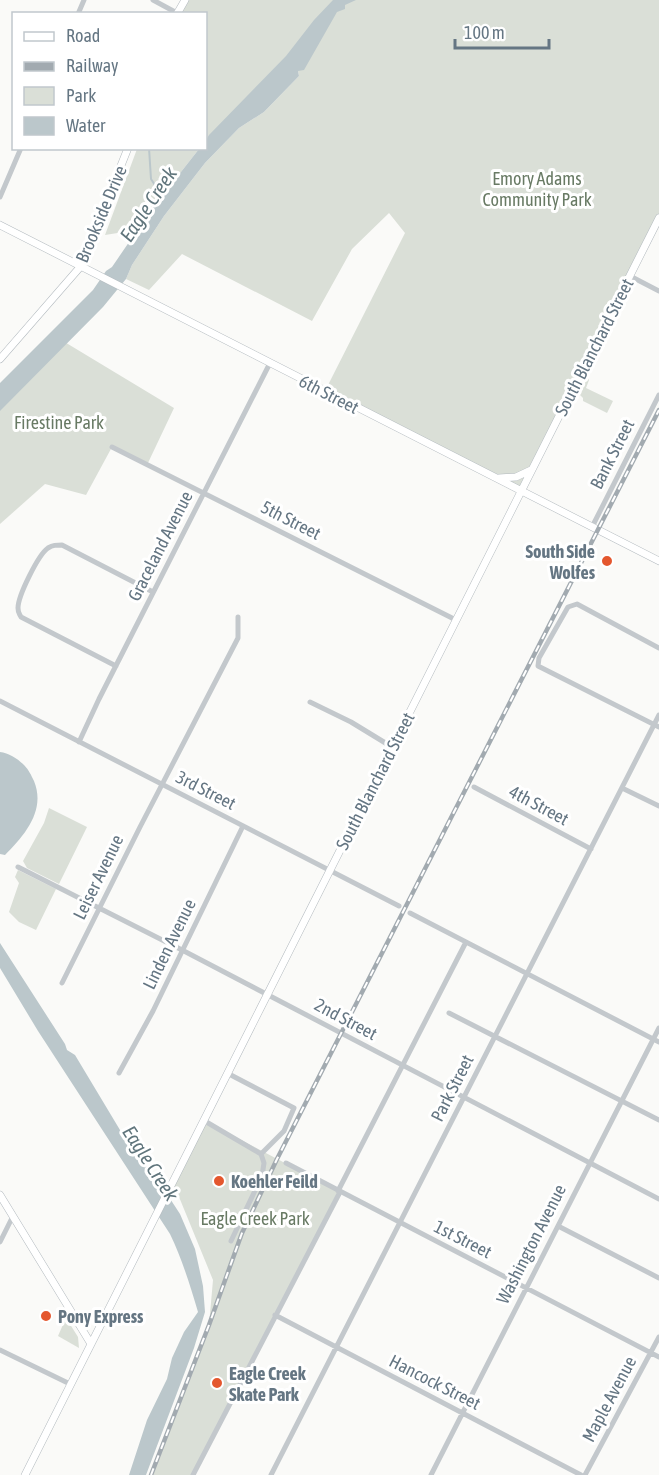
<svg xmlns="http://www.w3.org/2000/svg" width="659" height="1475" font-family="'Asap Condensed',sans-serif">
	<rect width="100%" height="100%" fill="#fafaf8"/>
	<path fill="#dadfd7" d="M 185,0 L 659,0 L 659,217 L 522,491 L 325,391 L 405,233 L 389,213 L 352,249 L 312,321 L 182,254 L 149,290 L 126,279 L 132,265 L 164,216 L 205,163 L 239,128 L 264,112 L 299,76 L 298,71 L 277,66 L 206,140 L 206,14 L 177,13 Z
		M 137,149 L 199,149 L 151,210 L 130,231 L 105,235 Z
		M 58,338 L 174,408 L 147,465 L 112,447 L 86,495 L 45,484 L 0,524 L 0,397 Z
		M 588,377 L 589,380 L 586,388 L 613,401 L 607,413 L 583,401 L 583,398 L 579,394 Z
		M 49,808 L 87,827 L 59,884 L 27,868 L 23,861 L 44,823 Z
		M 18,870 L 56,889 L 36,930 L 19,922 L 9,912 L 19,883 L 15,877 Z
		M 203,1120 L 340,1192 L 194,1475 L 151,1475 L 209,1325 L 213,1280 L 177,1192 L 169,1187 Z
		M 65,1320 L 68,1321 L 78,1337 L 79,1348 L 58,1336 Z"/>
	<path fill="#bbc7cb" d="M 333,0 L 356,0 L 345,5 L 345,9 L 337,12 L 304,70 L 298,71 L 299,76 L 264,112 L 239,128 L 205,163 L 164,216 L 132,265 L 126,279 L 103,307 L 0,411 L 0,383 L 93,290 L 106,271 L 112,267 L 151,210 L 199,149 L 206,148 L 206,140 L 209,135 L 286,56 L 314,20 Z
		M 0,752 C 9,753 18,759 24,765 C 29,770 31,775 34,781 C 46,810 25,835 5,855 L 0,854 Z
		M 0,943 L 65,1044 L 67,1050 L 75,1055 L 120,1130 L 154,1174 L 180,1214 L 195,1249 L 203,1286 L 205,1312 L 194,1348 L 146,1475 L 129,1475 L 147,1420 L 167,1379 L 172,1358 L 184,1332 L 198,1312 C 190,1285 182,1259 170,1234 L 38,1031 L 0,968 Z"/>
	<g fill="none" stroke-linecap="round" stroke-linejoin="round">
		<path stroke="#bbc7cb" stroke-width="2" d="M 149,148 L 151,179 L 162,196"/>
		<defs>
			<path id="secondary" d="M 177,14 L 185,0
				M 0,225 L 659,561
				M 0,359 L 81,266 L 128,148
				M 499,478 L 516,477 L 531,470
				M 0,1195 L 91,1344
				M 25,1475 L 659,218"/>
		</defs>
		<use href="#secondary" stroke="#b3babf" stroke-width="8"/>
		<path stroke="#c3c8cc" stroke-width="5" d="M 153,0 L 177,13
			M 78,14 L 84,0
			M 0,197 L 21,148
			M 630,276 L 659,291
			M 112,447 L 456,620
			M 592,527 L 659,395
			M 659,648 L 577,604 L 568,607 L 539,658 L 538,666 L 659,727
			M 116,666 L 21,617 C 19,613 18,613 18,608 C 18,596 38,555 48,548 C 53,545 56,545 62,545 L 153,592
			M 0,701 L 399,906
			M 310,702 L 351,722 L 392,747
			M 79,742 L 99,699 L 270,363
			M 474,787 L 591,849
			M 622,788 L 659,806
			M 18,867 L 182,950 L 659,1199
			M 410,913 L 659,1042
			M 62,983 L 140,827 L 238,638 L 238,617
			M 449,1013 L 659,1120
			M 119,1073 L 153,1011 L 243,826
			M 227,1073 L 294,1108 L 284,1131 L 261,1154 L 264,1163 L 262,1176 L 231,1241
			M 203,1120 L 261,1154
			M 286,1163 L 659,1357
			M 338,1191 L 466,942
			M 558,1226 L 659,1278
			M 0,1242 L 13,1216
			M 275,1315 L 581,1475
			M 0,1350 L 70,1384
			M 193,1475 L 340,1192
			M 271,1475 L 659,715
			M 431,1475 L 659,1028
			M 585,1475 L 659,1337"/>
		<use href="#secondary" stroke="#fff" stroke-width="7"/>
		<defs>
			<path id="rail" d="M 151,1475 L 209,1325 L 242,1233 L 277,1159 L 659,410"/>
		</defs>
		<use href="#rail" stroke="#a2aab0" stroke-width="4.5"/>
		<use href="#rail" stroke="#fff" stroke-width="2" stroke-dasharray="7" stroke-linecap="butt"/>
	</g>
	<g fill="#e4572e" stroke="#fff" stroke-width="2">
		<circle cx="607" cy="561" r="6"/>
		<circle cx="219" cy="1181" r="6"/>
		<circle cx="46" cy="1316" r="6"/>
		<circle cx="217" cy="1383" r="6"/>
	</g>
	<g text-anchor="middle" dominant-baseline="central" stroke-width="6" stroke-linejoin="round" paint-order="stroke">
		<g font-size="18" fill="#687a64" stroke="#fff">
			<text x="537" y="178">Emory Adams<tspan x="537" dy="21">Community Park</tspan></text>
			<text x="59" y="422">Firestine Park</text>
			<text x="255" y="1218">Eagle Creek Park</text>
		</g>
		<g font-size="18" fill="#657683" stroke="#fff">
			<text transform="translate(101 214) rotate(-67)">Brookside Drive</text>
			<text transform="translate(594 347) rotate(-63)">South Blanchard Street</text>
			<text transform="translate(329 394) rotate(27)">6th Street</text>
			<text transform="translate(612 454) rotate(-63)">Bank Street</text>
			<text transform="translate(291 520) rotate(27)">5th Street</text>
			<text transform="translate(160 546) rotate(-63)">Graceland Avenue</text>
			<text transform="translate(375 781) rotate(-63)">South Blanchard Street</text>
			<text transform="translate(206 790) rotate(27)">3rd Street</text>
			<text transform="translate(539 805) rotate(28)">4th Street</text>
			<text transform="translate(98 877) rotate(-64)">Leiser Avenue</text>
			<text transform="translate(169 944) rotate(-64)">Linden Avenue</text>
			<text transform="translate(346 1019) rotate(28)">2nd Street</text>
			<text transform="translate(452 1088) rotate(-63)">Park Street</text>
			<text transform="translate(463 1239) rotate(27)">1st Street</text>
			<text transform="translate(531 1244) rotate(-63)">Washington Avenue</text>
			<text transform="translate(435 1382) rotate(27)">Hancock Street</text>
			<text transform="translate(609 1399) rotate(-62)">Maple Avenue</text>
		</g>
		<g font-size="18" font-weight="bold" fill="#657683" stroke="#fff" text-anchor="start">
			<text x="595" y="551" text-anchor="end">South Side<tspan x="595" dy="21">Wolfes</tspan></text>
			<text x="231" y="1181">Koehler Feild</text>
			<text x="58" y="1316">Pony Express</text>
			<text x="229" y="1373">Eagle Creek<tspan x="229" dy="21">Skate Park</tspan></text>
		</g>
		<g font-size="20" font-style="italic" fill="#60757c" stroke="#fff">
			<text transform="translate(148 204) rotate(-56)">Eagle Creek</text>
			<text transform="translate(151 1163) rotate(57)">Eagle Creek</text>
		</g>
	</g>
	<rect x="12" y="12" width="195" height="138" fill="#ffffff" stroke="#c1c8cd" stroke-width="1.5"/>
	<rect x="24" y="32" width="30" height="9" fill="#ffffff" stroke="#c1c8cd" stroke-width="1.5"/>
	<text x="66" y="42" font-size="18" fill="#657683">Road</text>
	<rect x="24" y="62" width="30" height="9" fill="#a2aab0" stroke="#c1c8cd" stroke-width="1.5"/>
	<text x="66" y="72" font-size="18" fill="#657683">Railway</text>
	<rect x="24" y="87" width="30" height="18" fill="#dadfd7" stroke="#c1c8cd" stroke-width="1.5"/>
	<text x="66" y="102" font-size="18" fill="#657683">Park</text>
	<rect x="24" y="117" width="30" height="18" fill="#bbc7cb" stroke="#c1c8cd" stroke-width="1.5"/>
	<text x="66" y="132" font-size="18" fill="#657683">Water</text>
	<path d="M455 39v9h94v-9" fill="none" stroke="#657683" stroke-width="3"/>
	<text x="464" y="39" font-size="18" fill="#657683" stroke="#ffffff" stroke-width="4.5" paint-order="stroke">100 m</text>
</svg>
